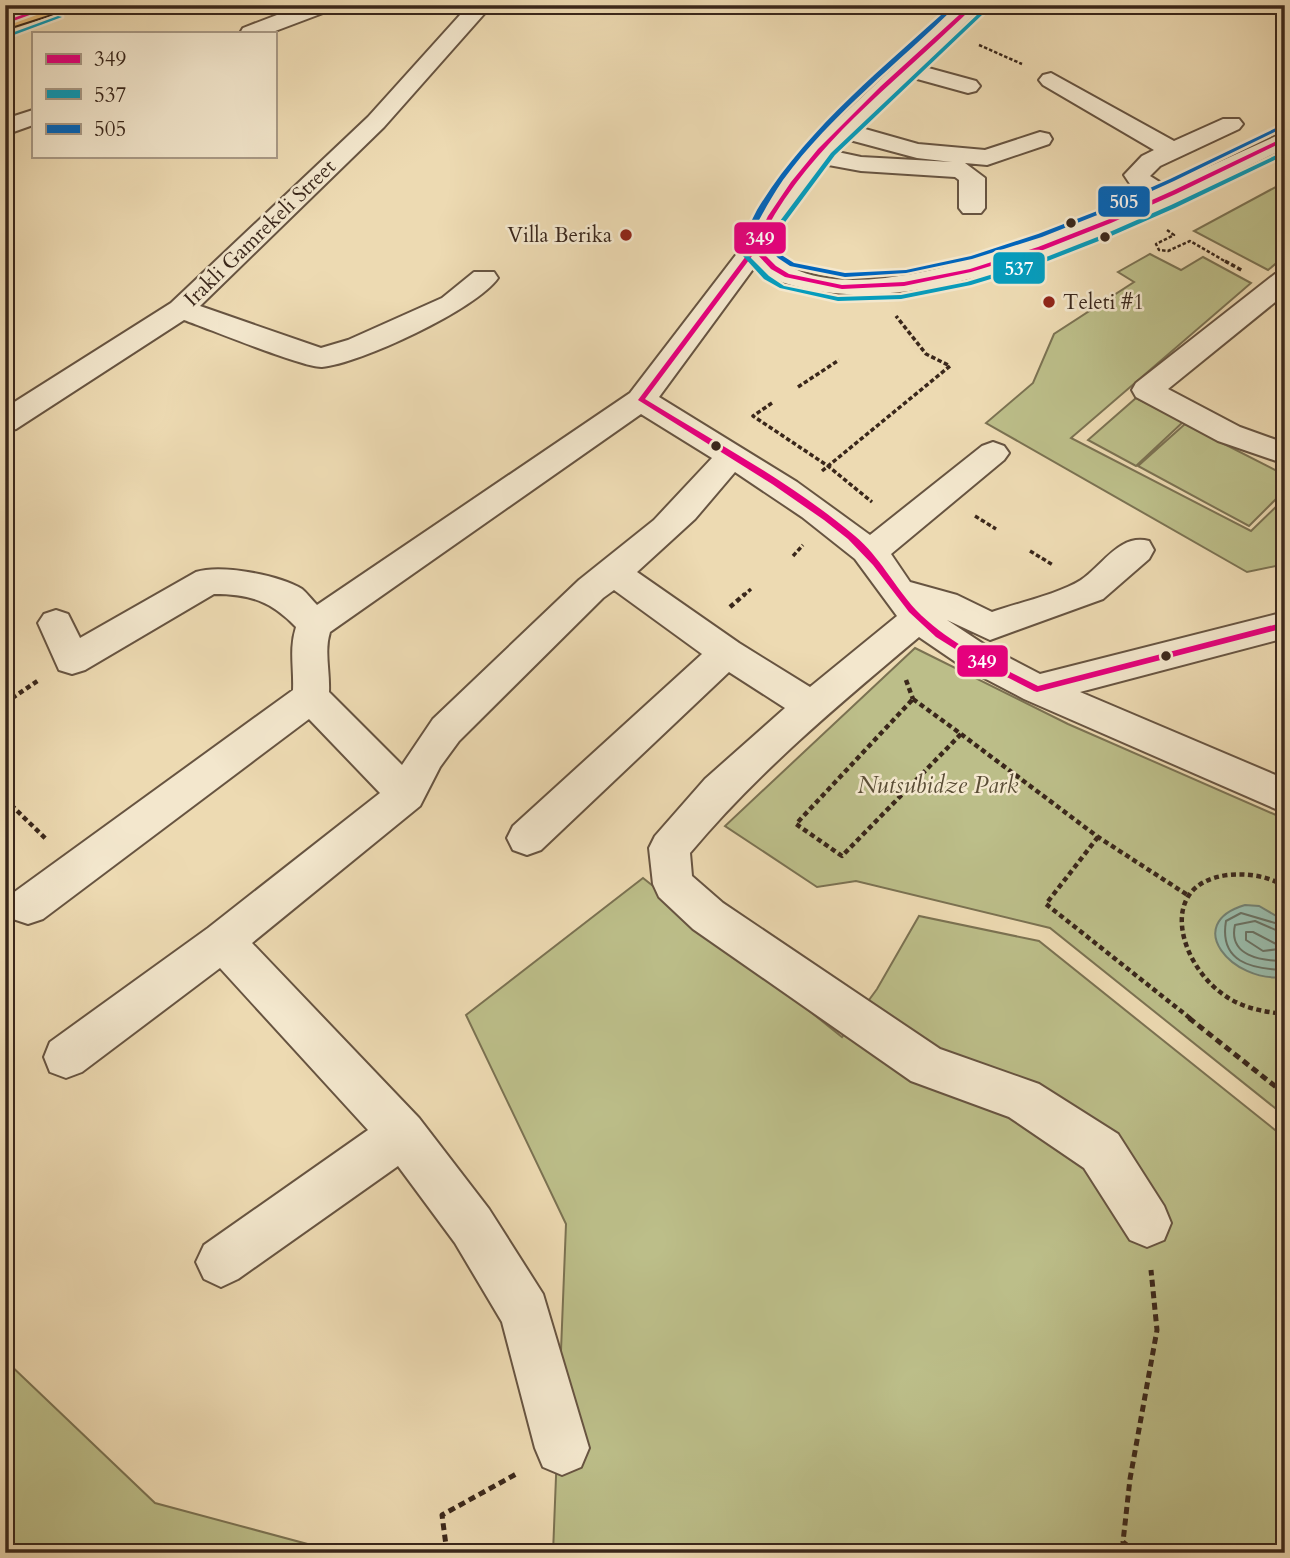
<svg xmlns="http://www.w3.org/2000/svg" width="1290" height="1558" font-family="Cardo,serif">
	<rect width="100%" height="100%" fill="#eddab2"/>
	<filter id="stains"><feTurbulence type="fractalNoise" baseFrequency=".00286" numOctaves="4"/><feColorMatrix values="0 0 0 0 .2 0 0 0 0 .09 0 0 0 0 .02 0 0 0 .5 -.17"/></filter>
	<radialGradient id="worn" r=".72"><stop offset=".6" stop-color="#630" stop-opacity="0"/><stop offset="1" stop-color="#630" stop-opacity=".3"/></radialGradient>
	<path fill="#bcbe89" stroke="#7b7252" stroke-width="2" d="M 1285,182 L 1285,256 L 1268,270 L 1194,231 Z
		M 1150,254 L 1181,270 L 1203,257 L 1251,283 L 1071,438 L 1251,531 L 1285,498 L 1285,564 L 1247,572 L 986,423 L 1033,383 L 1054,334 L 1134,282 L 1118,272 Z
		M 1136,398 L 1183,422 L 1136,466 L 1088,440 Z
		M 1185,424 L 1285,475 L 1285,490 L 1249,526 L 1138,466 Z
		M 915,648 L 1068,724 L 1285,819 L 1285,1116 L 1050,928 L 856,881 L 817,887 L 725,826 Z
		M 643,878 L 842,1037 L 877,989 L 919,916 L 1039,941 L 1285,1138 L 1285,1553 L 553,1553 L 566,1224 L 466,1015 Z
		M 5,1360 L 155,1503 L 341,1553 L 5,1553 Z"/>
	<path fill="#9ba" stroke="#738071" stroke-width="2" d="M 1245,905 L 1259,906 L 1285,921 L 1283,977 C 1233,983 1181,924 1245,905 Z"/>
	<g fill="none" stroke-linecap="round" stroke-linejoin="round">
		<path stroke="#6a7162" stroke-width="2" d="M 1285,926 L 1241,913 L 1226,921 C 1219,962 1251,969 1285,970
			M 1246,932 L 1253,932 L 1278,945 L 1279,949 L 1263,951 L 1246,940 Z
			M 1285,934 L 1255,921 L 1235,925 C 1228,956 1261,961 1285,961"/>
		<defs>
			<path id="minor" d="M 303,5 L 334,5 L 331,10 L 270,33 L 240,33 L 243,28 Z
				M 469,5 L 492,5 L 384,127 L 200,306 L 321,348 L 348,340 L 442,298 L 474,272 L 494,272 L 498,278 C 477,309 359,364 322,367 C 304,368 207,328 184,320 L 16,429 L 5,432 L 5,408 L 171,303 L 368,117 Z
				M 960,5 L 984,5 L 921,66 L 976,81 L 980,86 L 976,91 L 968,93 L 910,77 L 858,127 L 918,144 L 985,150 L 1040,132 L 1049,134 L 1052,139 L 1049,144 L 987,165 L 965,163 L 985,178 L 985,208 L 981,213 L 963,213 L 959,208 L 959,180 L 955,177 L 861,171 L 823,164 L 776,228 L 769,247 C 776,255 783,263 793,268 C 875,310 1065,230 1145,195 L 1132,187 L 1124,175 L 1142,156 L 1154,150 L 1043,85 L 1039,80 L 1043,75 L 1051,73 L 1174,141 L 1223,119 L 1239,119 L 1243,124 L 1239,129 L 1160,166 L 1150,176 L 1166,186 L 1285,132 L 1285,148 C 1161,209 946,320 808,289 C 787,284 771,281 756,265 L 659,397 L 797,482 L 870,535 L 982,446 L 993,442 L 1004,446 L 1009,453 L 1004,460 L 891,554 L 910,582 L 957,595 L 992,612 C 1017,603 1059,594 1081,580 C 1103,565 1120,533 1149,541 L 1154,550 L 1149,559 L 1103,599 L 990,640 L 947,620 L 988,647 L 1040,674 L 1285,612 L 1285,638 L 1080,692 L 1285,779 L 1285,813 L 1024,699 L 963,667 L 919,637 C 838,705 758,772 690,853 L 692,876 L 723,903 L 940,1049 L 1039,1084 L 1118,1134 L 1164,1206 L 1171,1223 L 1164,1240 L 1147,1247 L 1130,1240 L 1084,1168 L 1009,1117 L 911,1081 L 693,929 L 659,897 L 653,884 L 649,848 L 655,836 L 705,779 L 785,708 L 729,672 L 541,850 L 527,855 L 513,850 L 507,838 L 513,826 L 702,654 L 614,590 L 603,598 L 459,741 L 440,767 L 420,806 L 252,943 L 419,1118 L 489,1209 L 543,1294 L 589,1448 L 581,1467 L 562,1475 L 543,1467 L 535,1448 L 502,1322 L 455,1243 L 398,1166 L 238,1279 L 221,1287 L 204,1279 L 196,1262 L 204,1245 L 368,1130 L 220,968 L 82,1072 L 66,1078 L 50,1072 L 44,1057 L 50,1042 L 208,928 L 380,793 L 309,719 L 43,919 L 28,924 L 13,919 L 7,906 L 13,893 L 293,690 C 294,667 289,649 296,627 C 271,601 250,594 214,594 L 85,670 L 72,674 L 59,670 L 38,623 L 44,614 L 56,610 L 68,614 L 80,638 L 196,572 C 221,564 279,575 302,589 C 307,593 312,600 317,605 L 630,393 L 742,247 L 754,221 L 815,141 ZM 846,139 L 917,158 L 952,162 L 861,157 L 833,151 ZM 641,414 L 712,458 L 654,520 L 579,580 L 433,719 L 402,765 L 329,692 C 330,671 324,651 330,632 ZM 735,472 L 802,517 L 855,559 L 897,616 L 810,687 L 739,643 L 637,572 L 695,519 Z
				M 33,110 L 33,125 L 5,135 L 5,119 Z
				M 1285,272 L 1285,294 L 1168,389 L 1240,427 L 1285,443 L 1285,464 L 1218,441 L 1136,397 L 1132,390 L 1136,383 L 1275,274 Z"/>
			<path id="major" d="M 35,5 L 67,5 L 64,10 L 5,29 L 5,16 Z"/>
		</defs>
		<use href="#minor" stroke="#675441" stroke-width="4"/>
		<use href="#major" stroke="#3a271b" stroke-width="4"/>
		<path stroke="#3a271b" stroke-width="2.5" stroke-dasharray="3.5 2" stroke-linecap="butt" d="M 979,45 L 1022,64
			M 1167,230 L 1174,235 L 1156,244 L 1159,250 L 1168,251 L 1190,241 L 1228,263"/>
		<path stroke="#3a271b" stroke-width="3.5" stroke-dasharray="4.5 2.5" stroke-linecap="butt" d="M 1225,261 L 1243,271
			M 798,387 L 839,360
			M 772,403 L 753,416 L 828,466 L 872,502
			M 822,471 L 950,366 L 926,354 L 896,316
			M 975,516 L 996,529
			M 1030,551 L 1053,565
			M 793,556 L 803,545
			M 743,596 L 751,589"/>
		<path stroke="#3a271b" stroke-width="4.5" stroke-dasharray="5 3.5" stroke-linecap="butt" d="M 730,607 L 745,594
			M 906,680 L 913,699
			M 913,699 L 961,734 L 842,856 L 796,824 Z
			M 5,703 L 39,680
			M 961,734 L 1098,837 L 1189,896
			M 5,799 L 46,839
			M 1098,837 L 1046,904 L 1191,1019
			M 1285,886 C 1267,876 1248,873 1228,875 C 1155,884 1180,965 1224,995 C 1242,1008 1264,1012 1285,1014"/>
		<path stroke="#3a271b" stroke-width="5" stroke-dasharray="7 4.5" stroke-linecap="butt" d="M 1189,1018 L 1285,1094
			M 447,1553 L 442,1515 L 518,1473
			M 1137,1553 L 1123,1542 L 1130,1479 L 1157,1330 L 1151,1270"/>
		<use href="#minor" fill="#f3e7cd" fill-rule="evenodd"/>
		<use href="#major" fill="#e6bd79" fill-rule="evenodd"/>
		<defs>
			<path id="bus-1" d="M 50,5 L 57,5 L 5,24 L 5,21 Z
				M 970,5 L 975,5 C 907,73 826,131 775,214 C 768,225 764,237 758,248 L 776,266 L 789,274 L 842,285 L 904,282 L 970,269 L 1038,247 L 1107,220 L 1172,191 L 1285,137 L 1285,141 L 1176,194 L 1111,223 L 1043,250 L 971,272 L 904,286 L 842,289 L 785,277 L 771,269 L 755,252 L 645,399 C 716,443 791,482 855,536 C 880,557 894,586 916,610 C 950,645 995,664 1038,686 L 1285,622 L 1285,628 L 1037,692 L 1034,691 L 968,657 L 936,637 L 909,612 L 873,565 L 848,539 L 824,520 L 772,484 L 638,400 L 752,248 L 768,216 L 791,182 L 818,149 L 881,86 Z"/>
			<path id="bus-2" d="M 979,13 L 983,14 L 835,155 L 777,233 L 768,253 L 764,253 L 763,252 L 771,233 L 831,153 Z
				M 58,16 L 62,17 L 11,36 L 6,35 Z
				M 1285,151 L 1285,155 L 1175,208 L 1109,237 L 1040,264 L 971,285 L 901,299 L 838,301 L 780,288 L 764,279 L 743,256 L 748,255 L 769,276 L 784,286 L 838,297 L 901,295 L 967,282 L 1036,261 L 1105,234 L 1171,205 Z"/>
			<path id="bus-3" d="M 952,5 L 957,5 C 899,63 832,113 783,180 C 768,202 758,222 746,245 L 742,245 L 741,244 C 746,233 751,221 757,210 C 806,129 883,68 952,5 Z
				M 1278,127 L 1283,128 L 1174,181 L 1110,210 L 1042,237 L 972,259 L 906,273 L 845,277 L 790,266 L 778,258 L 761,240 L 766,239 L 783,256 L 794,263 L 845,273 L 906,270 L 971,256 L 1038,234 L 1105,208 L 1170,179 Z"/>
		</defs>
		<use href="#bus-1" stroke="#f3e7cd" stroke-width="5"/>
		<use href="#bus-2" stroke="#f3e7cd" stroke-width="5"/>
		<use href="#bus-3" stroke="#f3e7cd" stroke-width="5"/>
		<use href="#bus-1" fill="#e5007d" fill-rule="evenodd"/>
		<use href="#bus-2" fill="#069cbc" fill-rule="evenodd"/>
		<use href="#bus-3" fill="#0065bd" fill-rule="evenodd"/>
	</g>
	<g fill="#3a271b" stroke="#f3e7cd" stroke-width="2.5">
		<circle cx="1071" cy="223" r="6"/>
		<circle cx="1105" cy="237" r="6"/>
		<circle cx="716" cy="446" r="6"/>
		<circle cx="1166" cy="656" r="6"/>
	</g>
	<g fill="#8f2418" stroke="#f3e7cd" stroke-width="2.5">
		<circle cx="626" cy="235" r="7"/>
		<circle cx="1049" cy="302" r="7"/>
	</g>
	<g text-anchor="middle" dominant-baseline="central" stroke-width="5" stroke-linejoin="round" paint-order="stroke">
		<g font-size="21" fill="#3a271b" stroke="#f3e7cd">
			<text transform="translate(260 233) rotate(-44)">Irakli Gamrekeli Street</text>
		</g>
		<g font-size="21" fill="#3a271b" stroke="#f3e7cd" text-anchor="end">
			<text x="612" y="235">Villa Berika</text>
			<text x="1063" y="302" text-anchor="start">Teleti #1</text>
		</g>
		<g font-size="24" font-style="italic" fill="#5a4d36" stroke="#f3e7cd">
			<text x="938" y="785">Nutsubidze Park</text>
		</g>
	</g>
	<g stroke="#f3e7cd" stroke-width="2.5">
		<rect x="1097" y="185" width="54" height="33" rx="7" fill="#0065bd"/>
		<rect x="733" y="221" width="54" height="34" rx="7" fill="#e5007d"/>
		<rect x="992" y="251" width="54" height="34" rx="7" fill="#069cbc"/>
		<rect x="956" y="644" width="53" height="34" rx="7" fill="#e5007d"/>
	</g>
	<g font-size="19" text-anchor="middle" font-weight="bold" fill="#fff">
		<text x="1124" y="208">505</text>
		<text x="760" y="245">349</text>
		<text x="1019" y="275">537</text>
		<text x="982" y="668">349</text>
	</g>
	<rect width="1290" height="1558" fill="none" stroke="#eddab2" stroke-width="28"/>
	<rect x="7" y="7" width="1276" height="1544" fill="none" stroke="#3a271b" stroke-width="3.5"/>
	<rect x="14" y="14" width="1262" height="1530" fill="none" stroke="#3a271b" stroke-width="2"/>
	<rect x="32" y="32" width="245" height="126" fill="#f3e7cd" stroke="#a99a86" stroke-width="2"/>
	<rect x="46" y="54" width="35" height="10" fill="#e5007d" stroke="#a99a86" stroke-width="2"/>
	<text x="94" y="66" font-size="21" fill="#3a271b">349</text>
	<rect x="46" y="89" width="35" height="10" fill="#069cbc" stroke="#a99a86" stroke-width="2"/>
	<text x="94" y="102" font-size="21" fill="#3a271b">537</text>
	<rect x="46" y="124" width="35" height="10" fill="#0065bd" stroke="#a99a86" stroke-width="2"/>
	<text x="94" y="136" font-size="21" fill="#3a271b">505</text>
	<rect width="100%" height="100%" filter="url(#stains)"/>
	<rect width="100%" height="100%" fill="url(#worn)"/>
</svg>
